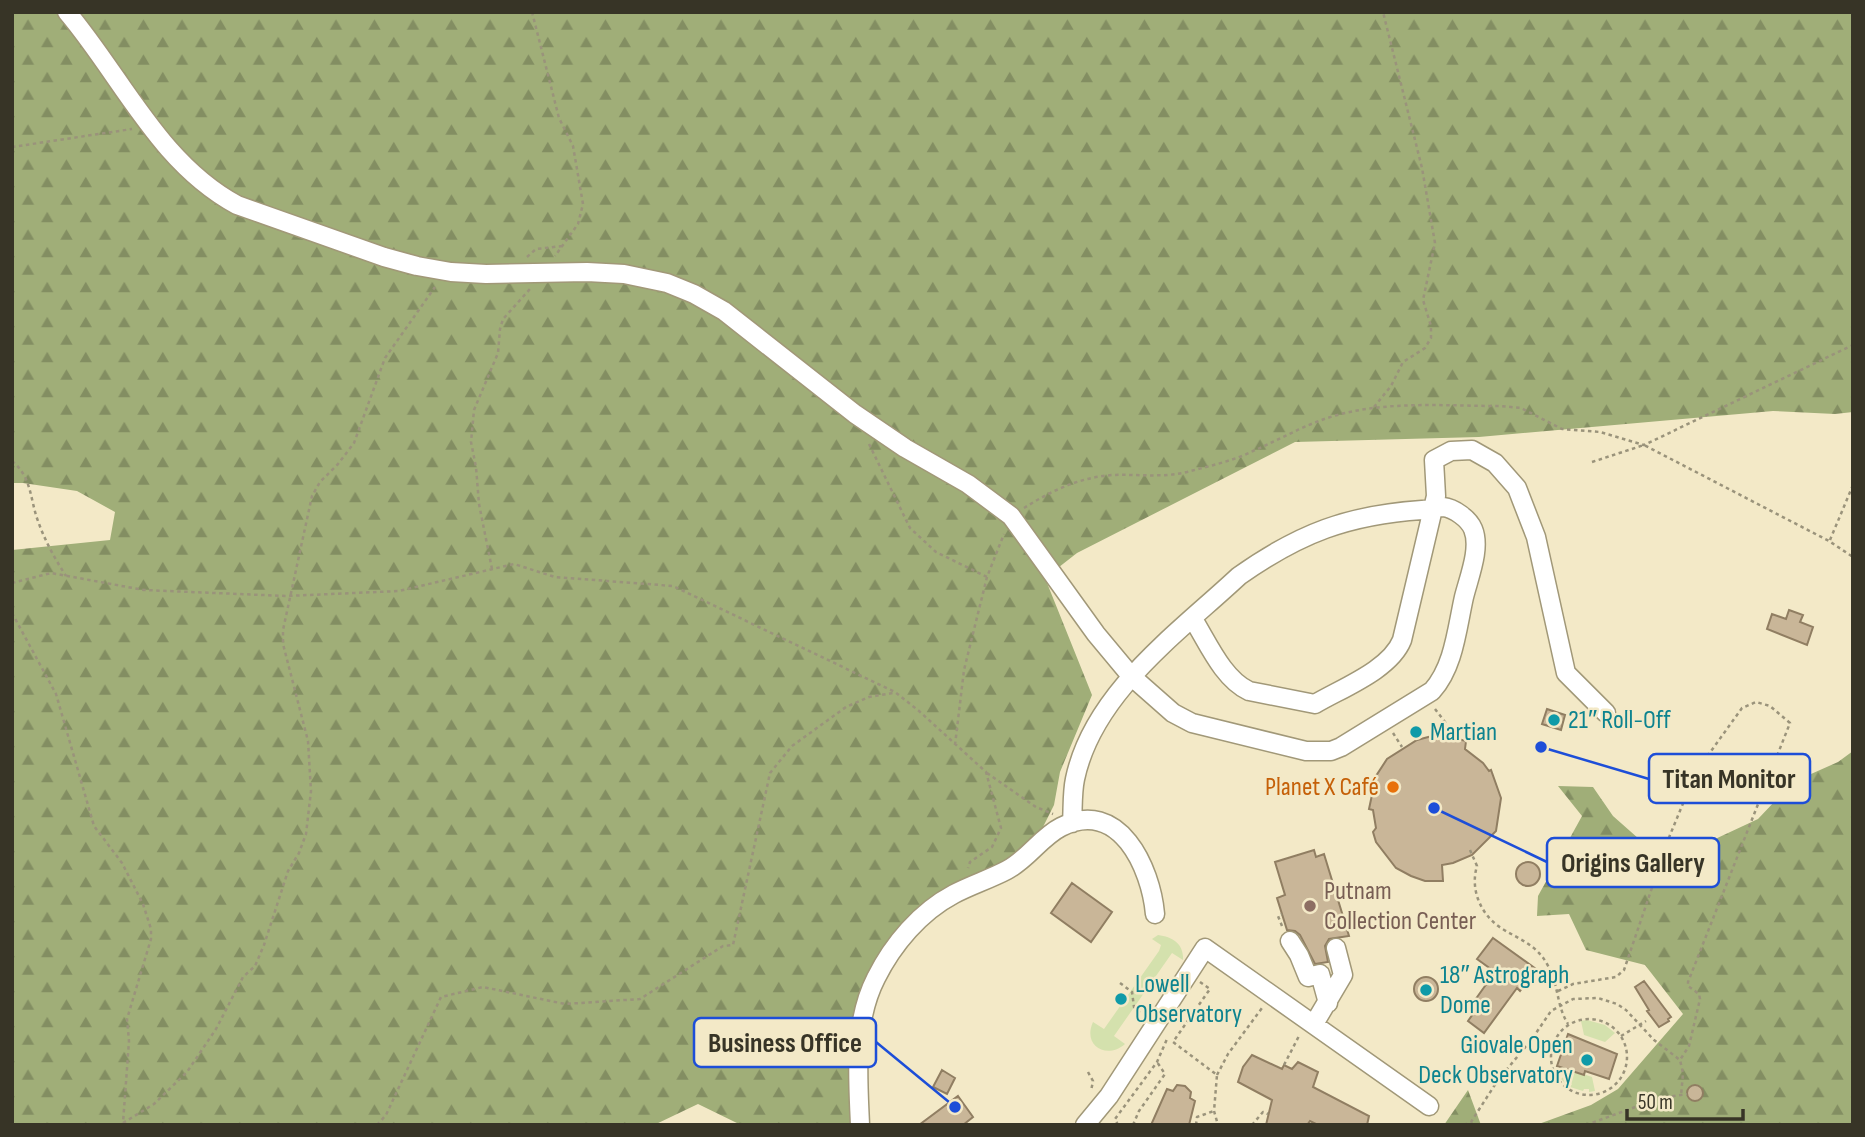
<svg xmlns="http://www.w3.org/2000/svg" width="1865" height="1137" font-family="'Sofia Sans Condensed',sans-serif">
	<defs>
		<pattern id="forest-firs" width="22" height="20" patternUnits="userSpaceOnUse" patternTransform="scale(1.75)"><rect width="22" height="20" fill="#a0ae78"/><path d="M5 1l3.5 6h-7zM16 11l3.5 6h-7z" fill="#838e62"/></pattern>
	</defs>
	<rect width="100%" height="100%" fill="#f3e9c7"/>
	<path fill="#d4e1ad" d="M 1158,935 C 1173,937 1184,944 1183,960 L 1172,953 L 1114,1036 L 1125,1044 C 1107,1060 1082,1046 1093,1022 L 1104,1029 L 1159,951 L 1161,945 L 1152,939 Z
		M 1587,1020 L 1605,1025 L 1615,1033 L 1605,1042 L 1584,1035 L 1581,1021 Z
		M 1571,1070 L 1592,1077 L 1595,1091 L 1589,1092 L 1589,1089 L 1584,1089 L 1583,1091 L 1570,1087 L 1572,1084 L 1567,1081 L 1565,1083 L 1561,1079 Z"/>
	<path fill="url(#forest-firs)" d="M 12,12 L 1853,12 L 1853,412 L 1835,414 L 1773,411 L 1479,437 L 1295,442 L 1077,553 L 1045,578 L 1092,695 L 1060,772 L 1054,805 L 1040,833 L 1020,854 L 947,888 L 914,912 L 883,948 L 858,999 L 852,1038 L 850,1125 L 741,1125 L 698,1104 L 654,1125 L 12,1125 L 12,550 L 110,540 L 115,512 L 77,491 L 23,483 L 12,483 Z
		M 1853,751 L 1853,1125 L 1536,1125 L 1591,1105 L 1618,1089 L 1683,1014 L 1645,965 L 1586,950 L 1569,914 L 1537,916 L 1538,896 L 1582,816 L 1558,786 L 1593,787 L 1613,816 L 1673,869 L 1713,840 L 1758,819 L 1793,782 L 1838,762 Z
		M 1468,1090 L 1481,1125 L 1444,1125 Z"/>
	<path fill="#c9b698" stroke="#907e62" stroke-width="2" d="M 1789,610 L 1803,615 L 1800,622 L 1813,627 L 1807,645 L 1767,629 L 1772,614 L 1786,619 Z
		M 1547,709 L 1565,715 L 1561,730 L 1542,724 Z
		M 1432,736 L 1450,737 L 1466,741 L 1465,749 L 1483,763 L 1489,771 L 1491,770 L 1501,798 L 1496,831 L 1472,855 L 1453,863 L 1442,865 L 1443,881 L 1425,881 L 1411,876 L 1396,868 L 1376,842 L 1373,832 L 1376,828 L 1373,810 L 1369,809 L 1376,776 L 1387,759 L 1417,740 Z
		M 1314,850 L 1316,857 L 1324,854 L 1349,936 L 1329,939 L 1325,946 L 1328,962 L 1315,964 L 1300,935 L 1295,931 L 1287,930 L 1277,898 L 1285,895 L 1275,862 Z
		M1516 874a12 12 0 1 1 24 0a12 12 0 1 1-24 0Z
		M 1072,883 L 1112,912 L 1091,942 L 1051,913 Z
		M 1493,938 L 1536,969 L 1520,991 L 1517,988 L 1484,1033 L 1468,1021 L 1480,1004 L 1475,1000 L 1495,972 L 1477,959 Z
		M1414 989a12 12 0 1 1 24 0a12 12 0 1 1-24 0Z
		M 1644,981 L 1671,1017 L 1668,1019 L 1669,1021 L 1659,1027 L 1647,1011 L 1649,1010 L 1635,987 Z
		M 1568,1034 L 1617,1054 L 1609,1079 L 1585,1071 L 1584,1075 L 1557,1066 Z
		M 1252,1055 L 1282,1069 L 1284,1065 L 1292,1069 L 1298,1062 L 1318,1072 L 1313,1087 L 1369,1116 L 1367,1125 L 1318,1125 L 1310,1121 L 1307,1125 L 1266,1125 L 1272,1100 L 1238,1082 L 1243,1067 Z
		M 942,1070 L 955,1078 L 947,1094 L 933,1087 Z
		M1687 1093a8 8 0 1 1 16 0a8 8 0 1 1-16 0Z
		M 1177,1085 L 1185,1086 L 1191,1092 L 1190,1098 L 1195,1101 L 1189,1125 L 1151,1125 L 1167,1089 L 1173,1091 Z
		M 958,1096 L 973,1117 L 963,1125 L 919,1125 Z"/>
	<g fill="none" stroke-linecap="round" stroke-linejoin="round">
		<defs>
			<path id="minor" d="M 67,12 C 122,77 159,163 237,205 L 384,257 L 417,266 L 451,272 L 486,274 L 587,272 L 624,274 L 667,283 L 694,294 L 724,311 L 855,414 L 905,448 L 968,484 L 1011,516 L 1096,634 L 1131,676 L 1173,713 L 1192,723 L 1306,751 L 1331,751 L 1341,747 L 1432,691 C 1454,667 1457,628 1464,597 C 1469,577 1481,548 1473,529 C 1469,519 1454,508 1443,507 C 1437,507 1429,510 1422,510 C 1348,515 1300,533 1239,576 C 1178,633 1093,693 1075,779 C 1072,793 1073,809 1072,823
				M 1193,619 C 1208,643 1223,679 1249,691 L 1315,704 C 1342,688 1390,670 1402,640 L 1436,496 L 1434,460 L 1451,451 L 1472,450 L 1495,463 L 1517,488 L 1536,537 L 1566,673 L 1606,713
				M 1290,941 L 1299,955 L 1308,977 L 1320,974 L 1328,1003
				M 1314,1024 L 1343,975 L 1336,948
				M 860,1125 C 858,1076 853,1023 876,978 C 893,944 920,912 954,894 C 971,885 990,879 1007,870 C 1028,859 1041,837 1061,827 C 1119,797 1151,868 1155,914
				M 1085,1125 L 1109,1096 L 1205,948 L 1429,1106"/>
		</defs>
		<use href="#minor" stroke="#a19878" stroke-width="21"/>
		<path stroke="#9a937b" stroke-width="2.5" stroke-dasharray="3.5 3.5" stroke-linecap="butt" d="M 532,12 L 559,118 L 573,146 L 583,204 L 578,224 L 555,256
			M 12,147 L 132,129
			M 527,257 L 536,249 L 563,246
			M 1374,407 L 1391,386 L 1403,362 L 1425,348 L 1431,338 L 1431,326 L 1423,300 L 1435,243 L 1422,168 L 1383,12
			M 869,444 L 910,528 L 936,552 L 987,577
			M 12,461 C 32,477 30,500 38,521 C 45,541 55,559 66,576
			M 1592,462 L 1644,445 L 1829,541 L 1853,557
			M 1024,508 C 1051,491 1080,477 1113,475 C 1138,474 1162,478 1187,472 C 1209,466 1233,461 1253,451 C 1283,438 1309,422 1341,414 C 1392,401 1448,406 1500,406 L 1521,408 L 1562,429 L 1600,432 L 1644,445 L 1853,345
			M 1830,540 L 1853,485
			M 492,569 L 479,504 L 476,467 L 471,442 L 474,410 L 498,353 L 500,329 L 503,319 L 530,289
			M 12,583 L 51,573 L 144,590 L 286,596 L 399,591 L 514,564 L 555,577 L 673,586 L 895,692 L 919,711 L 986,772 L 1001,828 L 992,847 L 970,862 L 968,868
			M 12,613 L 56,694 L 94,826 L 122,863 L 143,904 L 151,929 L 151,939 L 127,1019 L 129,1041 L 123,1123
			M 1435,709 L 1458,739
			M 1393,733 L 1402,747
			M 955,745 L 964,670 L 987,577 L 1004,534
			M 987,773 L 1036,807 L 1053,814
			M 1470,850 L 1477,866 C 1470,889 1480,914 1501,928 C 1518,939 1536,944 1547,964 C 1559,984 1556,1005 1568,1024
			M 1282,926 L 1278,916 L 1282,914
			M 1200,982 L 1210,989 L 1173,1042 L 1217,1075 L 1214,1111 L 1218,1125
			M 1120,983 L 1132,992 L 1134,1007 L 1142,1014
			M 1558,991 L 1573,984 L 1616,977 L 1624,970 L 1670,835 L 1696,772 L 1742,708 L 1756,702 L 1770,706 L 1790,723 L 1688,982 L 1688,986 L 1699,994 L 1700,999 L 1689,1046 L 1680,1060
			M1551 1057a38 38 0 1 1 76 0a38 38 0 1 1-76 0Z
			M 1621,1036 L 1646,1021
			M 1284,1065 L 1300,1034
			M 1088,1072 L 1093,1081 L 1091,1091
			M 1217,1075 L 1228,1054 L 1262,1008
			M 123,1123 L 154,1104 L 187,1072 L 216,1029 L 243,977 L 255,966 L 264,945 L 288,871 L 299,853 L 306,834 L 311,791 L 308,741 L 283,644 L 283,630 L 312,496 L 320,482 L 338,464 L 354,443 L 385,358 L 435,287
			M 377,1125 L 386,1115 L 441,997 L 483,987 L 565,1004 L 640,999 L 723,946 L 733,945 L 770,773 L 792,746 L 846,707 L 869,697 L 893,693
			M 1118,1125 L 1115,1119 L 1157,1062 L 1167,1039
			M 1133,1125 L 1139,1111 L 1165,1074 L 1157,1062
			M 1196,1125 L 1197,1117 L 1214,1111
			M 1252,1125 L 1263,1112 L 1268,1114
			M 1464,1125 L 1471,1122 L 1498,1080 L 1532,1039 L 1551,1011 L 1573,999 L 1598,998 L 1617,1004 L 1626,1010 L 1654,1040 L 1680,1060 L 1683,1073 L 1681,1096
			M 1586,1125 L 1660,1098 L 1687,1094"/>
		<use href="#minor" stroke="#fff" stroke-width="18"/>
	</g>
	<g fill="#0f9aa8" stroke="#f3e9c7" stroke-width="2.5">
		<circle cx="1554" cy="720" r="7"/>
		<circle cx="1416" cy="732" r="7"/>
		<circle cx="1426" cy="990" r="7"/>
		<circle cx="1121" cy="999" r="7"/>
		<circle cx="1587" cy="1060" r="7"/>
	</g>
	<circle fill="#e8710a" stroke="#f3e9c7" stroke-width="2.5" cx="1393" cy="787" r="7"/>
	<circle fill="#8d6e63" stroke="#f3e9c7" stroke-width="2.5" cx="1310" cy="906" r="7"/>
	<g text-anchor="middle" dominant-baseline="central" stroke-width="5" stroke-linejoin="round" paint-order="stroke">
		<g font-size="26" fill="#0d838f" stroke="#f3e9c7" text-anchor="start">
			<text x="1568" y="720">21″ Roll-Off</text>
			<text x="1430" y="732">Martian</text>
			<text x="1440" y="975">18″ Astrograph<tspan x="1440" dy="30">Dome</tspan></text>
			<text x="1135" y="984">Lowell<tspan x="1135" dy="30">Observatory</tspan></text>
			<text x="1573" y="1045" text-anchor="end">Giovale Open<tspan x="1573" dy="30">Deck Observatory</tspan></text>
		</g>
		<g font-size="26" fill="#c56008" stroke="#f3e9c7" text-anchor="end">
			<text x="1379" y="787">Planet X Café</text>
		</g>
		<g font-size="26" fill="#785e54" stroke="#f3e9c7" text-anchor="start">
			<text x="1324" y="891">Putnam<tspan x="1324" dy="30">Collection Center</tspan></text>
		</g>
	</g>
	<path fill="none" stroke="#1d4ed8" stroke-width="2.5" d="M1541 747L1649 779M1434 808L1547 862M955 1107L876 1042"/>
	<g fill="#1d4ed8" stroke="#f3e9c7" stroke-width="2.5">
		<circle cx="1541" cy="747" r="7"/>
		<circle cx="1434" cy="808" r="7"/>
		<circle cx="955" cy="1107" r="7"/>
	</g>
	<g fill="#f3e9c7" stroke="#1d4ed8" stroke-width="2.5">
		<rect x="1649" y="754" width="161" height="49" rx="7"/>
		<rect x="1547" y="838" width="172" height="49" rx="7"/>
		<rect x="694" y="1018" width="182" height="49" rx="7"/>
	</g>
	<g font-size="28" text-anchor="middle" font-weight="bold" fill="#373426">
		<text x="1729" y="788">Titan Monitor</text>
		<text x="1633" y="872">Origins Gallery</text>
		<text x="785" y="1052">Business Office</text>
	</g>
	<rect width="1865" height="1137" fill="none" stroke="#373426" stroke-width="28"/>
	<path d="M1627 1109v10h116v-10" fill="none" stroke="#373426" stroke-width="3.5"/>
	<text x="1638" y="1109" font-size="21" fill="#373426" stroke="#f3e9c7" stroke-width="5" paint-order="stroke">50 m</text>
</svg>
